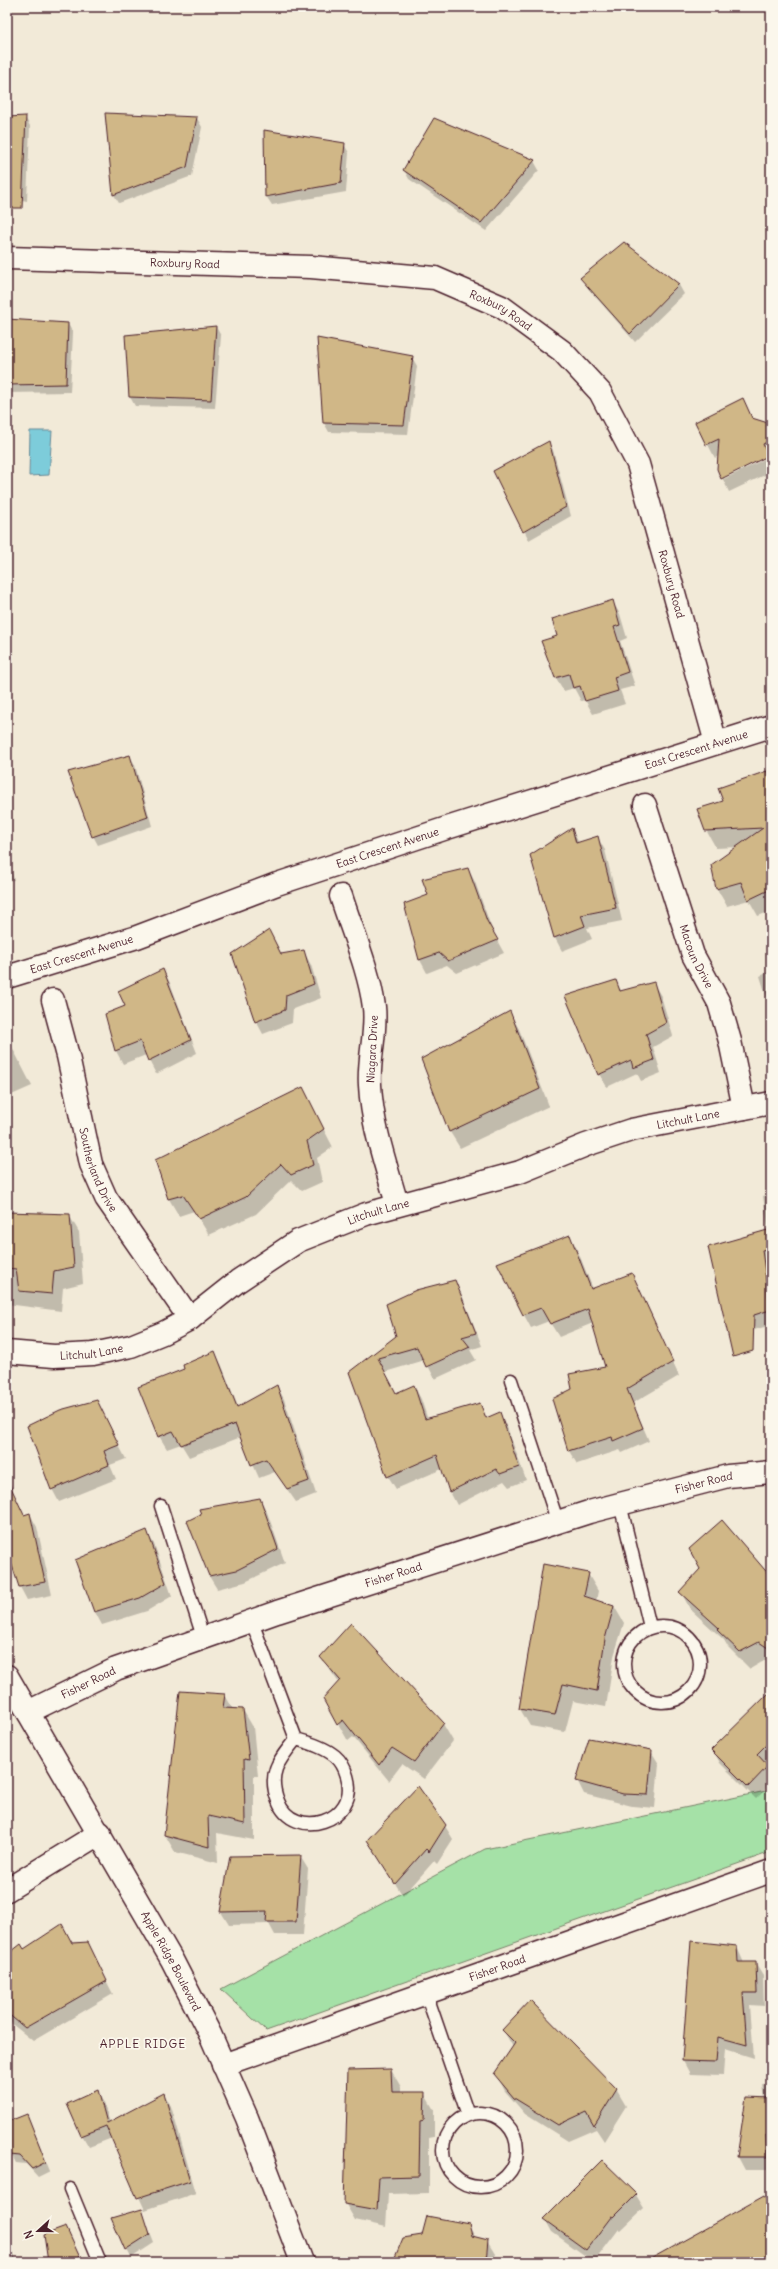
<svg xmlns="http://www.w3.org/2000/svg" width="778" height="2269" font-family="Delius,sans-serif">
	<rect width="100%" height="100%" fill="#f2ead8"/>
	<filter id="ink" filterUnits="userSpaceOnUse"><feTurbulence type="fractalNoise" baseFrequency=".025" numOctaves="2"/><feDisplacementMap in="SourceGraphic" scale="8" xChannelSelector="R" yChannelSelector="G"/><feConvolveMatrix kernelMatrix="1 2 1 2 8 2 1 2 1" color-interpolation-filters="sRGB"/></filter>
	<g filter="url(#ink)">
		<path fill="#a5e1a7" stroke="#788069" d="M 771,1790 L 771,1852 L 266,2031 L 221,1989 L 485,1849 Z"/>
		<path fill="#7dccda" stroke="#698794" d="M 30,431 L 52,431 L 49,475 L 29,476 Z"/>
		<path fill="#0003" d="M 106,114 L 197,118 L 202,127 L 192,176 L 119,203 L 114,195 Z
			M 25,117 L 30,126 L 27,201 L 7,197 L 7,118 Z
			M 344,144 L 349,153 L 346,192 L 272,205 L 266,196 Z
			M 534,161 L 539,170 L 486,231 L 409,179 L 404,170 Z
			M 624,243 L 679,285 L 684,294 L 635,342 L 587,287 L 582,279 Z
			M 7,320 L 68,324 L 73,333 L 70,392 L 7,393 Z
			M 216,327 L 221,336 L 215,408 L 135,406 L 130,397 L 126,335 Z
			M 412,357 L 417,366 L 408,434 L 329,432 L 324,423 Z
			M 742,400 L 753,420 L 771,428 L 771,454 L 724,477 L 724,479 L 771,456 L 769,458 L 771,472 L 729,492 L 718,469 L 718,456 L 715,458 L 696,422 Z
			M 548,442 L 553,450 L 571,516 L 529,540 L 495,472 Z
			M 612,601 L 620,614 L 627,638 L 620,641 L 635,686 L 620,690 L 625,704 L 593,714 L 585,700 L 581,701 L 574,688 L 564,691 L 556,678 L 553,668 L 558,636 Z
			M 130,756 L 135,765 L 152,826 L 98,845 L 93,836 Z
			M 767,772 L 771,780 L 771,911 L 758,916 L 749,900 L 727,906 L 717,889 L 739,847 L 716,848 L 706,830 Z
			M 572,830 L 579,843 L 597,837 L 605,850 L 622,921 L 587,928 L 592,939 L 562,951 L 555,938 L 531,856 Z
			M 7,856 L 14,880 L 7,881 Z
			M 468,869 L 475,882 L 494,935 L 504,953 L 457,973 L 447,965 L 427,973 L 420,960 L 405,904 L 429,895 Z
			M 276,944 L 282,955 L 304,952 L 311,965 L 321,998 L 293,1009 L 292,1023 L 263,1034 L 256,1021 Z
			M 163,970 L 170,983 L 197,1053 L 156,1074 L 146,1055 L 123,1064 L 116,1051 L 127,1007 Z
			M 771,971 L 771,1011 L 760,976 Z
			M 615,981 L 622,992 L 653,983 L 661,996 L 673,1036 L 653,1047 L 661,1073 L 641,1081 L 637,1073 L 607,1087 L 599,1074 Z
			M 509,1012 L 519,1029 L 549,1106 L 460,1148 L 450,1132 L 423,1060 Z
			M 11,1045 L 32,1086 L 7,1097 L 7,1047 Z
			M 302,1088 L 333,1147 L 317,1158 L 322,1182 L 302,1191 L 291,1180 L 256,1214 L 209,1235 L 194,1211 L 179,1216 L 169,1199 Z
			M 771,1194 L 771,1325 L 734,1336 L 768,1231 L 763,1196 Z
			M 7,1213 L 69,1215 L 79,1232 L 83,1283 L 63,1288 L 61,1311 L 7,1304 Z
			M 570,1236 L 577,1249 L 593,1289 L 632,1274 L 679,1376 L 633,1403 L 649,1441 L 622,1453 L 620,1450 L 577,1464 L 569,1451 L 553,1399 L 573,1390 L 606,1368 L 593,1323 L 559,1337 L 549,1321 L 531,1328 L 524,1315 Z
			M 455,1282 L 462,1295 L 482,1346 L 470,1350 L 476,1360 L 435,1379 L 425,1360 L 385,1372 L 396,1394 L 414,1386 L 421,1399 L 428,1420 L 480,1405 L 487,1418 L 499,1414 L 507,1427 L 526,1480 L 509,1487 L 504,1481 L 457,1505 L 450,1492 L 442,1469 L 396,1489 L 388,1476 L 350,1372 L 398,1337 Z
			M 215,1352 L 222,1366 L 238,1407 L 277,1386 L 284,1399 L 316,1494 L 296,1502 L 275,1472 L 259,1478 L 241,1437 L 189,1457 L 181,1444 L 167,1449 L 159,1436 L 186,1370 Z
			M 96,1401 L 126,1459 L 110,1465 L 116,1479 L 59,1502 L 52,1489 Z
			M 7,1480 L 24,1516 L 30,1514 L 37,1527 L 52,1595 L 27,1600 L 20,1587 L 7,1547 Z
			M 260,1499 L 267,1512 L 285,1563 L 245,1582 L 217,1589 L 209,1576 L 202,1514 Z
			M 146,1531 L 154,1544 L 172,1596 L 147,1611 L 102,1625 L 95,1612 Z
			M 588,1574 L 598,1591 L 596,1601 L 614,1606 L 624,1623 L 614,1656 L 606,1707 L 573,1701 L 565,1732 L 530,1726 L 520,1709 Z
			M 771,1579 L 771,1660 L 769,1658 L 750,1669 L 728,1647 L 724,1640 L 690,1609 L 681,1592 Z
			M 321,1657 L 443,1724 L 453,1741 L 424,1779 L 402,1764 L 389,1781 L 353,1737 L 348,1741 L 324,1699 L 339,1683 Z
			M 771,1692 L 771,1784 L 756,1799 L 720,1763 L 713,1750 Z
			M 225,1695 L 233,1709 L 243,1710 L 253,1727 L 258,1776 L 254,1776 L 254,1840 L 217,1833 L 218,1863 L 175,1852 L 165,1835 Z
			M 651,1751 L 659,1764 L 655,1808 L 632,1806 L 584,1794 L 577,1780 Z
			M 445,1826 L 453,1839 L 437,1864 L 434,1861 L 403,1896 L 376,1853 Z
			M 300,1856 L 308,1869 L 303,1935 L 275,1935 L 269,1924 L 229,1925 L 221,1912 L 231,1857 Z
			M 87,1943 L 113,1994 L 33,2041 L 7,2020 L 7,1956 L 23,1951 Z
			M 737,1947 L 744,1963 L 755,1963 L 763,1976 L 764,2006 L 750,2005 L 754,2058 L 725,2049 L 723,2075 L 690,2074 L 683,2061 Z
			M 503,2030 L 616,2089 L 626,2106 L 604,2141 L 596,2129 L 568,2141 L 525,2114 L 505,2091 L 496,2074 L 513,2047 Z
			M 391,2070 L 401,2087 L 401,2093 L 424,2093 L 434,2110 L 434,2137 L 429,2138 L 429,2193 L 388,2194 L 386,2227 L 355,2220 L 345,2203 Z
			M 763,2085 L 771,2086 L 771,2170 L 745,2170 L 738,2157 L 747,2098 L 765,2099 Z
			M 97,2091 L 104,2103 L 110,2123 L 164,2094 L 171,2106 L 196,2193 L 145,2210 L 112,2138 L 89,2147 L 82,2135 Z
			M 27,2115 L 50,2171 L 38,2177 L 26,2164 L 16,2163 L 7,2146 L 7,2123 Z
			M 636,2195 L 644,2208 L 621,2230 L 619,2229 L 594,2262 L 552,2232 L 545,2219 Z
			M 141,2210 L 154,2243 L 131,2258 L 126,2249 Z
			M 468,2225 L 476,2238 L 487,2241 L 495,2254 L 494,2262 L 394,2262 Z
			M 7,2233 L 16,2260 L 13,2262 L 7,2262 Z"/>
		<path fill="#d0b787" stroke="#4a1f2b" d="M 105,113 L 197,117 L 187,167 L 113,195 Z
			M 26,116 L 22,208 L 7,208 L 7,117 Z
			M 434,118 L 535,160 L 481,223 L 403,170 Z
			M 264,130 L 345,143 L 341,183 L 265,197 Z
			M 624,242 L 679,284 L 630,334 L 580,278 Z
			M 7,319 L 68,323 L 66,384 L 7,385 Z
			M 216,326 L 211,400 L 129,397 L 125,335 Z
			M 317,338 L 413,356 L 404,425 L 323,423 Z
			M 743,398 L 752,418 L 771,424 L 771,440 L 763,444 L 768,456 L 721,479 L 717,469 L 719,439 L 706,445 L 695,422 Z
			M 549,441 L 566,507 L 523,532 L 493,471 Z
			M 613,600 L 620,625 L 614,627 L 628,672 L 614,677 L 618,691 L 585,701 L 580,686 L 573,688 L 569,674 L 555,678 L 541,641 L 557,636 L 552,619 Z
			M 130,755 L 148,817 L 92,837 L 68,772 Z
			M 767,771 L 771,785 L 771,889 L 748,900 L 741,882 L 716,889 L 711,865 L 763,828 L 705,831 L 697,809 L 723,801 L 718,788 Z
			M 572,828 L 576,843 L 598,836 L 616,908 L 581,915 L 585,926 L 554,938 L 530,855 Z
			M 468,868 L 487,921 L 498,940 L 448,961 L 439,953 L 419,960 L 404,904 L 428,895 L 422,879 Z
			M 269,930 L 281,954 L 304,950 L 314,984 L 286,995 L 285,1010 L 255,1022 L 232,954 Z
			M 163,969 L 191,1040 L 148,1061 L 140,1041 L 115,1051 L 105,1014 L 125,1006 L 118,991 Z
			M 616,980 L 620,991 L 654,982 L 666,1023 L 646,1034 L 654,1060 L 633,1068 L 631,1060 L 598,1075 L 565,996 Z
			M 510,1011 L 540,1089 L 449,1132 L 421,1059 Z
			M 303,1087 L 324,1129 L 307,1141 L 313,1165 L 291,1175 L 281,1164 L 246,1197 L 199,1219 L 183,1195 L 168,1199 L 155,1160 Z
			M 7,1212 L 70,1214 L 74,1267 L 54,1271 L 52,1294 L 19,1291 L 16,1269 L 7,1268 Z
			M 771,1229 L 771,1248 L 762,1250 L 770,1310 L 754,1315 L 753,1351 L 733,1357 L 708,1247 Z
			M 570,1235 L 591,1289 L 632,1273 L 673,1362 L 627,1389 L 643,1428 L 613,1441 L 612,1437 L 568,1451 L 552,1399 L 572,1389 L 569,1374 L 605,1367 L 588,1309 L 550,1324 L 541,1308 L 523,1315 L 497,1263 Z
			M 455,1280 L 476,1333 L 462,1337 L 470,1347 L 426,1367 L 417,1347 L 378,1358 L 396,1393 L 414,1385 L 425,1419 L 480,1403 L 486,1418 L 500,1412 L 519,1467 L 500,1474 L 496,1469 L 449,1492 L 437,1455 L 387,1477 L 349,1372 L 396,1336 L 386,1304 L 416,1290 Z
			M 215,1351 L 237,1407 L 277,1385 L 309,1481 L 287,1489 L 266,1459 L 251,1465 L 235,1424 L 181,1445 L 173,1431 L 158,1437 L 138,1387 L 184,1369 L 183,1365 Z
			M 97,1400 L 119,1445 L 104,1451 L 109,1465 L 51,1490 L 27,1426 L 60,1410 Z
			M 7,1479 L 24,1515 L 30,1513 L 45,1582 L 19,1587 L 7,1550 Z
			M 260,1498 L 278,1549 L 237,1570 L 209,1576 L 187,1521 L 201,1514 L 199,1509 Z
			M 722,1520 L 771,1577 L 771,1650 L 759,1642 L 740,1652 L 717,1630 L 719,1628 L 679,1592 L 700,1569 L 689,1549 Z
			M 147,1530 L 166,1583 L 140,1598 L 94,1612 L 75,1560 Z
			M 543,1564 L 589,1573 L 584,1596 L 614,1606 L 605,1639 L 597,1691 L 563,1684 L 555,1715 L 519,1709 Z
			M 351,1623 L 444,1723 L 414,1762 L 392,1748 L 379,1765 L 343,1720 L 337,1725 L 323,1699 L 340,1680 L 320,1657 Z
			M 180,1691 L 225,1694 L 223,1708 L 243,1709 L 249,1760 L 244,1759 L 245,1824 L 208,1816 L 209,1847 L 164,1835 Z
			M 771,1691 L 771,1740 L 757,1754 L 768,1766 L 748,1787 L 711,1750 Z
			M 589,1738 L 652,1750 L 648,1795 L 623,1794 L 576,1781 Z
			M 418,1786 L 446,1825 L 429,1852 L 426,1849 L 395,1884 L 367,1840 Z
			M 301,1855 L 296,1922 L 266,1922 L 267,1911 L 220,1912 L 230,1856 Z
			M 62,1924 L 72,1943 L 88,1942 L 107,1981 L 25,2028 L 7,2013 L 7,1955 L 21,1944 L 24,1949 Z
			M 691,1941 L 737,1946 L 738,1962 L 756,1962 L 757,1993 L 743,1993 L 747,2045 L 718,2037 L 716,2062 L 682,2061 Z
			M 530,2000 L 617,2089 L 594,2126 L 586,2112 L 558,2125 L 514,2098 L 494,2074 L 515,2043 L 502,2030 Z
			M 391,2069 L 392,2092 L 425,2092 L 424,2120 L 420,2121 L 419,2176 L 379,2177 L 377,2210 L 344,2204 L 348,2070 Z
			M 98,2090 L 107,2123 L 164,2093 L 190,2181 L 137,2198 L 106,2126 L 81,2136 L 67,2104 Z
			M 746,2097 L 771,2098 L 771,2135 L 766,2135 L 767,2157 L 737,2157 Z
			M 27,2114 L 46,2162 L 32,2169 L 20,2156 L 10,2155 L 7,2148 L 7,2122 Z
			M 602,2160 L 637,2194 L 613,2218 L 611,2217 L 586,2250 L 543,2219 Z
			M 764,2196 L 771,2205 L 771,2262 L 645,2262 Z
			M 142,2209 L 150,2234 L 125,2250 L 111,2218 Z
			M 427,2216 L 469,2224 L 472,2236 L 488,2240 L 486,2262 L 393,2262 L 403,2238 L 422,2235 Z
			M 66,2227 L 82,2262 L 48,2262 L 44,2235 Z"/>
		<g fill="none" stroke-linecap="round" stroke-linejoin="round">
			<defs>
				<path id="service" d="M 511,1380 L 558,1523
					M 620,1504 L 650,1627
					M 161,1506 L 204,1640
					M 252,1622 L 296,1739
					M624 1664a38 38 0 1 1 76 0a38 38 0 1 1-76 0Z
					M 296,1739 C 309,1743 324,1747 335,1756 C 341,1761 345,1769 347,1776 C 361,1822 293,1842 278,1801 C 267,1773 279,1760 296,1739 Z
					M 426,1993 L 468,2115
					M443 2150a37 37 0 1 1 74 0a37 37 0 1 1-74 0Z
					M 70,2189 L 100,2262"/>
				<g id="minor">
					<path id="s1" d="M 7,258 L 311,267 L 435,278 L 502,307 L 562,351 L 600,392 L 638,464 L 716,743"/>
					<path id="s2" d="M 645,805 L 693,955 L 719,1003 L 730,1041 L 744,1108"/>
					<path d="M 341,896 C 352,931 369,969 374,1007 C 377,1033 368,1059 370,1085 C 372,1126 386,1165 397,1204"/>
					<path id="s3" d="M 53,1000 L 68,1056 L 91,1164 L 106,1198 L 190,1319"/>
					<path id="s4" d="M 7,1352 L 54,1356 L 93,1354 L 131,1346 L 163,1333 L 190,1319 L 238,1281 L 298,1241 L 366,1214 L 520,1172 L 586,1145 L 631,1130 L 771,1103"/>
					<path id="s5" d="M 7,1676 L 172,1960 L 210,2034 L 247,2118 L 302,2262"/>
					<path id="s6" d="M 28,1712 L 116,1669 L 277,1612 L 589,1512 L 728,1476 L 771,1472"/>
					<path d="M 7,1890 L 100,1833"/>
					<path id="s7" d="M 223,2065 L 771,1871"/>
				</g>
				<g id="tertiary">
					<path id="s8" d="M 7,977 L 137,937 L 277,884 L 447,828 L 771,726"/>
				</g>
			</defs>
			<use href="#service" stroke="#4a1f2b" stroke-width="15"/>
			<use href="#minor" stroke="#4a1f2b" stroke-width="25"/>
			<use href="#tertiary" stroke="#4a1f2b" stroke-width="25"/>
			<use href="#service" stroke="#fbf7ec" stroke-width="12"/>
			<use href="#minor" stroke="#fbf7ec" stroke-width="22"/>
			<use href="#tertiary" stroke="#fbf7ec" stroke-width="22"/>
		</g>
	</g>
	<g text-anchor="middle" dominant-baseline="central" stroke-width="3.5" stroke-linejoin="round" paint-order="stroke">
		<g font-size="11" fill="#4a1f2b" stroke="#fbf7ec">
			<text stroke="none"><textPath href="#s1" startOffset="178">Roxbury Road</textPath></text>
			<text stroke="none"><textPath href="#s1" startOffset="502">Roxbury Road</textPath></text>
			<text stroke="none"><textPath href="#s1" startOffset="838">Roxbury Road</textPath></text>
			<text stroke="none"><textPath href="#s8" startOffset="726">East Crescent Avenue</textPath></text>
			<text stroke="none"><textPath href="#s8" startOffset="402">East Crescent Avenue</textPath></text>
			<text stroke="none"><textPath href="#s8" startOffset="78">East Crescent Avenue</textPath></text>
			<text stroke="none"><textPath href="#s2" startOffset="160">Macoun Drive</textPath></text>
			<text transform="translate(372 1049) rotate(-87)">Niagara Drive</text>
			<text stroke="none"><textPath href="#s4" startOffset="733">Litchult Lane</textPath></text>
			<text stroke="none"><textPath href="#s3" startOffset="176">Southerland Drive</textPath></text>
			<text stroke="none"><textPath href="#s4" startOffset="409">Litchult Lane</textPath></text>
			<text stroke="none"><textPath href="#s4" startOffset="85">Litchult Lane</textPath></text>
			<text stroke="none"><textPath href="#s6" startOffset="715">Fisher Road</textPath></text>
			<text stroke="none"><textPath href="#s6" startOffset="391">Fisher Road</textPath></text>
			<text stroke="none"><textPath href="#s6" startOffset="67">Fisher Road</textPath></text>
			<text stroke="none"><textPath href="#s5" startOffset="329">Apple Ridge Boulevard</textPath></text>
			<text stroke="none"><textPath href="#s7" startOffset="291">Fisher Road</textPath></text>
		</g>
		<g font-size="12" letter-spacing="1" fill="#4a1f2b" stroke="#fbf7ec">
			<text x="143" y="2043">APPLE RIDGE</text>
		</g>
	</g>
	<rect width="778" height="2269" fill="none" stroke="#fbf7ec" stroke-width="24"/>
	<rect x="12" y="12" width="754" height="2245" fill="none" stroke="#4a1f2b" stroke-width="1.5" filter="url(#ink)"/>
	<g transform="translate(38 2231) rotate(249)" stroke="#fbf7ec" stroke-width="3" paint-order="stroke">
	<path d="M0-3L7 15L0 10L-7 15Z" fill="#4a1f2b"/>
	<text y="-6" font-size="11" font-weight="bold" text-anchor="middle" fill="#4a1f2b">N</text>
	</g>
</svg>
